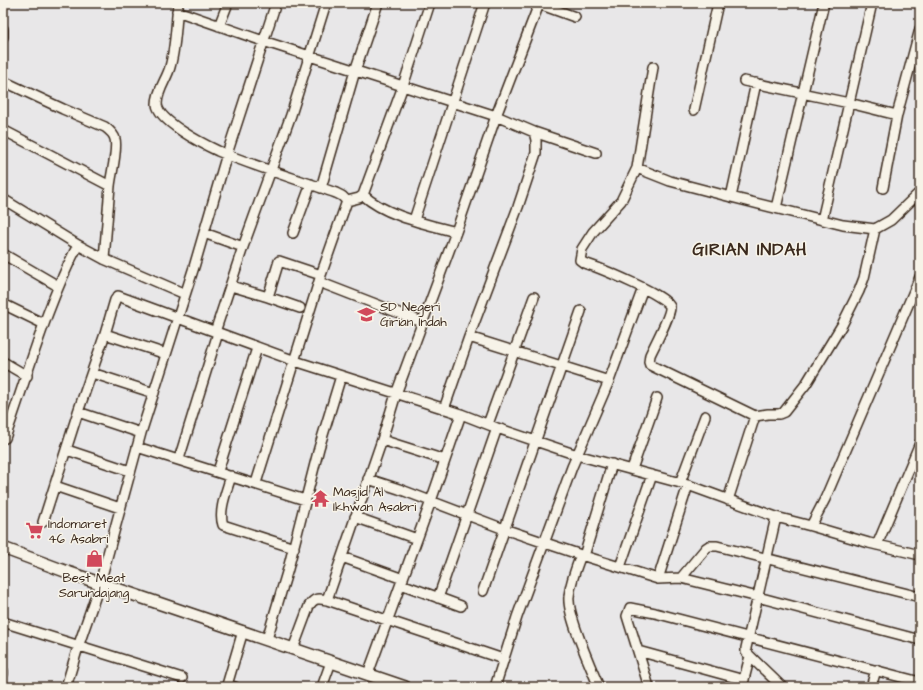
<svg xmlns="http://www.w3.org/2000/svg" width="923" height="690" font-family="'Architects Daughter',sans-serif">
	<rect width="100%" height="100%" fill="#e8e7e8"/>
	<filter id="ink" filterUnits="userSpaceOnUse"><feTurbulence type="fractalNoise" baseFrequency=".025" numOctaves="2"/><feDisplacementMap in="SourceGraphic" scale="8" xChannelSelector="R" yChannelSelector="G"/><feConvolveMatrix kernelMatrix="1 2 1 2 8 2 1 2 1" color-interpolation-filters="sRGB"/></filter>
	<g filter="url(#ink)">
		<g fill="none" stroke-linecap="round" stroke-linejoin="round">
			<defs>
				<path id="minor" d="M 178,3 C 176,24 176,46 170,67 C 167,79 157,90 157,104 C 158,121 203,144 218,151 C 256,167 297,179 336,193 L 342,196 L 347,201 L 359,198 L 363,195 C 386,216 426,224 456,232 L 496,116 L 539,4 L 535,3
					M 539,3 L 539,4 L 575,17
					M 872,3 L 849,103 L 897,115
					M 177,11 L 263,41 L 496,116 L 534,132 L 596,153
					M 219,26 L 228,3
					M 3,29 L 3,37
					M 653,67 L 637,168 L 621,201 L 593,232 L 582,249 L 580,260 L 584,263 C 597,267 669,296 670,307 C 671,315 654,346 650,355 L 649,362 L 650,365 L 755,416 L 728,500
					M 3,81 L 63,109 L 105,127 C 109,130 114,134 115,139 C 118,149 111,175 110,186
					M 744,81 L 849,103 L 822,220
					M 694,110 L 718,3
					M 3,130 L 110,186 L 104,259
					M 637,168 L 670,181 L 731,197 L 843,225 L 875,229 L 891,220 L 920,192
					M 321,188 L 355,71 L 378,3
					M 883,188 L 897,115 L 920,29
					M 363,195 L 403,86 L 430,3
					M 731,197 L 756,83
					M 3,199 L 78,245 L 104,259 L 185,294
					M 776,208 L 824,3
					M 414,220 L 485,3
					M 204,233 L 243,247
					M 293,233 L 311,184
					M 3,254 L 58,286
					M 319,282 L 422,322
					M 231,286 L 268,297 L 279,261 L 321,275
					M 268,297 L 300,308
					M 3,304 L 44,324
					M 215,332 L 243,247 L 291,115 L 326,3
					M 105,334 L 166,354
					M 469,337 L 609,381
					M 3,362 L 27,376
					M 92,373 L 154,393
					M 444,409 L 469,337 L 518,207 L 536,153 L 536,140 L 534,132
					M 755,416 L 768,414 L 779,414 L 784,412 L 806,384 L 842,325 L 859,291 L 864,278 L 875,229
					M 488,424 L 534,297
					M 141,433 L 78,412 L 105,334 L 115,300 L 118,296 L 295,361 L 461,414 L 497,428 L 577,455 L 688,485 L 776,517 L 811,526 L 869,543 L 920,555
					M 3,439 L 5,438 C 28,374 46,306 78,245
					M 382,440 L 445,460
					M 137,447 L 305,500
					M 67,450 L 130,471
					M 179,459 L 218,333
					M 632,469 L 657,398
					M 218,471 L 257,348
					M 231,476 C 227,490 218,511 223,525 L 294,548
					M 368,479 L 399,489 L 504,529 L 581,555 L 658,579 L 681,578 L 706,548 L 709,546 L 717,546 L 920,597
					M 256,483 L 321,275 L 347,201
					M 680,483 L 705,416
					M 55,486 L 120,508
					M 355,517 L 417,539
					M 776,517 L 746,648 L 746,652 L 750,656 L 782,687
					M 43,522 L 78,412
					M 811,526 L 825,499 L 920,277
					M 877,545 L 920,443
					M 581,555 C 576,568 570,583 569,597 C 567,615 591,668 599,687
					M 584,556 L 612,464
					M 342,557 L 403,579
					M 620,567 L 652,475
					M 681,578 L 758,597 L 920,640
					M 658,579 L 688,485
					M 401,584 L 461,606
					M 483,591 L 581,311
					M 438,598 L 497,428
					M 327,600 L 382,440 L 396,394 L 456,232
					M 3,622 L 182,678
					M 267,639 L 288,569 L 319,448 L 341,376
					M 293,649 L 309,606 C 314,598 318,598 327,600 L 503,659
					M 638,651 L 744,680
					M 3,671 L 3,674
					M 368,674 L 431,501 L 461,414
					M 66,687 L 78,647 L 100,583 L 141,433 L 194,267 L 227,154 L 276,3
					M 235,687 L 227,685 L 243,631
					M 322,687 L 331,662
					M 495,687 L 517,617 L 572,467 L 609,381 L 643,288
					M 649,687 L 627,616 L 630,608 L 655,613 L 920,682
					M 742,687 L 750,656
					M 871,687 L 876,670"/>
				<path id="tertiary" d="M 3,548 L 70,573 L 405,687"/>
			</defs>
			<use href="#minor" stroke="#3b2a1e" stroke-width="12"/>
			<use href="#tertiary" stroke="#3b2a1e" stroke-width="14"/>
			<use href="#minor" stroke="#f7f3e8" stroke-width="9"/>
			<use href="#tertiary" stroke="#f7f3e8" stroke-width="11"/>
		</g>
	</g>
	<defs>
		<symbol id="school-bare" viewBox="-9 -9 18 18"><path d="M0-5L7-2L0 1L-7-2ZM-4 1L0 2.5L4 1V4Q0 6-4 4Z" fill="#d1495b" stroke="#f7f3e8" stroke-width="2.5" paint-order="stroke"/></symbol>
		<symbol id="temple-bare" viewBox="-9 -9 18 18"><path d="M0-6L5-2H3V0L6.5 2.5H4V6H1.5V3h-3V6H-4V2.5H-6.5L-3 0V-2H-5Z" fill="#d1495b" stroke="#f7f3e8" stroke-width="2.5" paint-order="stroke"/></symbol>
		<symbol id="supermarket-bare" viewBox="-9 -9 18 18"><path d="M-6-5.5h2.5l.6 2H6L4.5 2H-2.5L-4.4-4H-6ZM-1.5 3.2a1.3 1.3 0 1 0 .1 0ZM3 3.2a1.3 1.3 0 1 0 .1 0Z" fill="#d1495b" stroke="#f7f3e8" stroke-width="2.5" paint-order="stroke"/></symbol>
		<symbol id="shop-bare" viewBox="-9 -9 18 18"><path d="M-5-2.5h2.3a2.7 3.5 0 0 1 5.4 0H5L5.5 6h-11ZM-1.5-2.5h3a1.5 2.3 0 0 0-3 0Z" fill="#d1495b" stroke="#f7f3e8" stroke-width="2.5" paint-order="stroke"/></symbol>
	</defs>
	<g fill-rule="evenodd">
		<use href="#school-bare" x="354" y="302" width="25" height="25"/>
		<use href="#temple-bare" x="308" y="486" width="25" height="25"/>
		<use href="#supermarket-bare" x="22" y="518" width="25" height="25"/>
		<use href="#shop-bare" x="82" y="546" width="25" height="25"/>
	</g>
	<g text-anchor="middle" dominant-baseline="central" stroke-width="3" stroke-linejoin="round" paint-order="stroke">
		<g font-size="13" fill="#3b2a1e" stroke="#f7f3e8" text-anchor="start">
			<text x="380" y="307">SD Negeri<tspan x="380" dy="15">Girian Indah</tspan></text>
			<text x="333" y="492">Masjid Al<tspan x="333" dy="15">Ikhwan Asabri</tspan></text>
			<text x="48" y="524">Indomaret<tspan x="48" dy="15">46 Asabri</tspan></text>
			<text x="94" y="578" text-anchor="middle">Best Meat<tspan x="94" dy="15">Sarundajang</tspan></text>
		</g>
		<g font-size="17" font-weight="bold" letter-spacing="1" fill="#3b2a1e" stroke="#f7f3e8">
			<text x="750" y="250">GIRIAN INDAH</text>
		</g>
	</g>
	<rect width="923" height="690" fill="none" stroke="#f7f3e8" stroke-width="16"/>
	<rect x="8" y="8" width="907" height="674" fill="none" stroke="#3b2a1e" stroke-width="1.5" filter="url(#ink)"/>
</svg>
